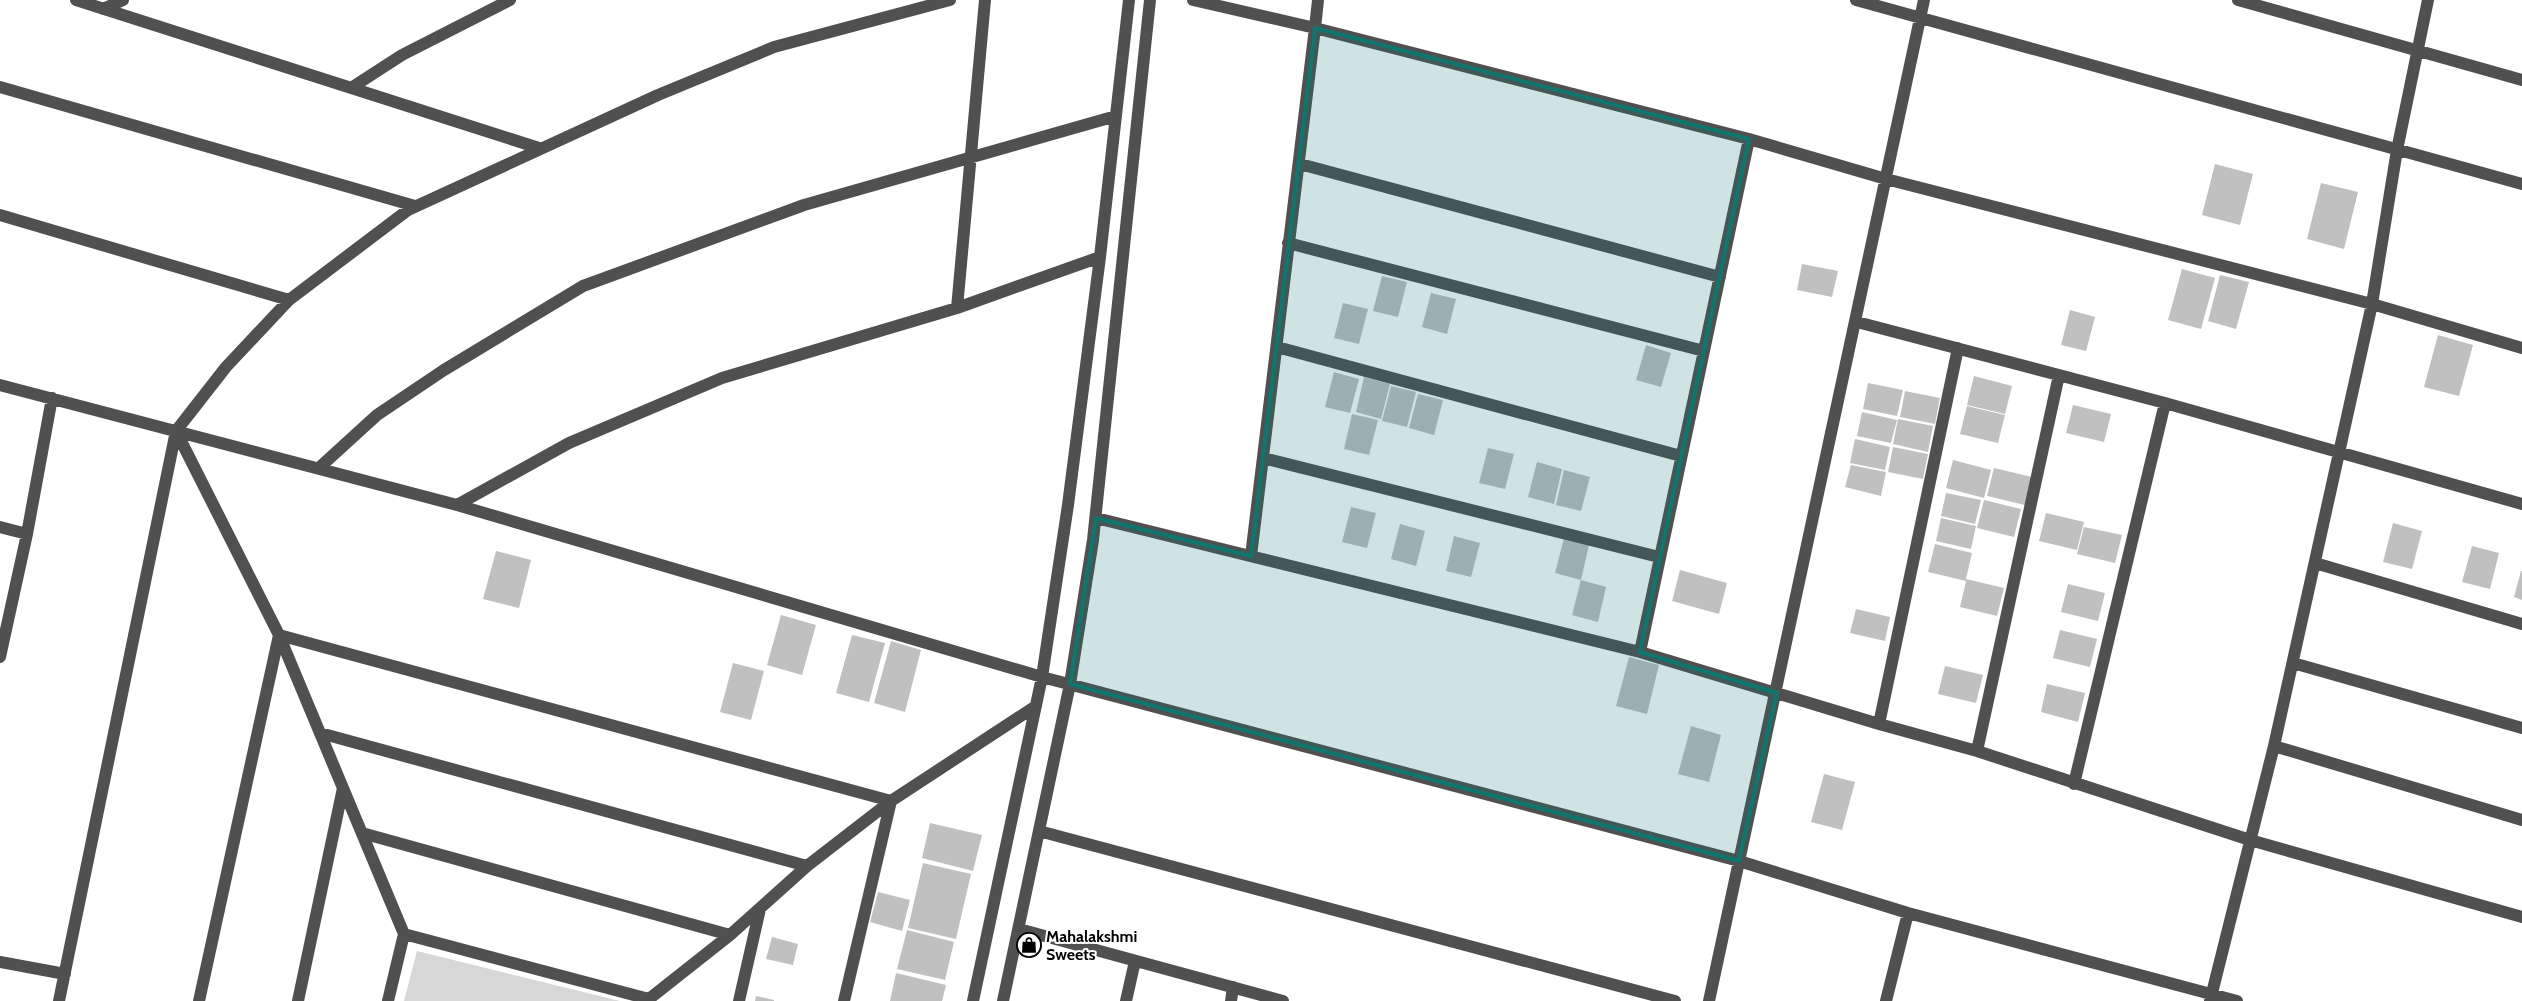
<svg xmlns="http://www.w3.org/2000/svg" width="2522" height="1001" font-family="Cabin,sans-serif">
	<rect width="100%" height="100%" fill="#fff"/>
	<path fill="#d7d7d7" d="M 417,951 L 620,1001 L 404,1001 Z"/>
	<path fill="#c0c0c0" d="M 2215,164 L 2253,174 L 2240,225 L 2202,215 Z
		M 2321,183 L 2358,192 L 2344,249 L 2307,239 Z
		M 1802,264 L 1838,271 L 1832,297 L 1797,290 Z
		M 2182,269 L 2215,278 L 2201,329 L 2168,320 Z
		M 2220,275 L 2249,282 L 2236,329 L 2208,321 Z
		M 1382,276 L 1407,282 L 1398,317 L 1373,311 Z
		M 1431,293 L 1456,299 L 1447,334 L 1422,327 Z
		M 1343,303 L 1368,309 L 1359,344 L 1334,338 Z
		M 2070,310 L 2095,317 L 2086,351 L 2061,345 Z
		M 2438,335 L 2473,345 L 2459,396 L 2424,387 Z
		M 1646,345 L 1671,353 L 1661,387 L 1636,380 Z
		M 1334,372 L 1359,379 L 1350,413 L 1325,407 Z
		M 1974,376 L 2012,386 L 2005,414 L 1967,405 Z
		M 1364,377 L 1390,384 L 1381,419 L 1356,412 Z
		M 1868,383 L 1903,390 L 1897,416 L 1863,409 Z
		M 1391,386 L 1416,392 L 1407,427 L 1382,421 Z
		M 1905,391 L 1940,398 L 1935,424 L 1900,417 Z
		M 1418,394 L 1443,400 L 1434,435 L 1409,428 Z
		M 2073,405 L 2111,414 L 2104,442 L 2066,433 Z
		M 1967,406 L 2005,415 L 1998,443 L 1960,434 Z
		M 1862,412 L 1897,420 L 1891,443 L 1857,436 Z
		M 1352,414 L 1378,420 L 1369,455 L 1344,449 Z
		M 1898,419 L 1933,426 L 1928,452 L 1893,444 Z
		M 1855,439 L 1890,447 L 1885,470 L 1850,463 Z
		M 1893,447 L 1928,454 L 1923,479 L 1888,472 Z
		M 1488,448 L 1514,454 L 1505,489 L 1479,483 Z
		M 1953,460 L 1991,470 L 1984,498 L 1946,488 Z
		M 1537,462 L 1562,469 L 1554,504 L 1528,497 Z
		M 1851,465 L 1886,472 L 1881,496 L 1845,487 Z
		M 1994,468 L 2032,477 L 2025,505 L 1987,496 Z
		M 1564,470 L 1590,477 L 1581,511 L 1556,505 Z
		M 1946,493 L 1981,500 L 1975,524 L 1941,516 Z
		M 1984,500 L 2021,509 L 2014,537 L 1977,528 Z
		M 1351,507 L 1376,513 L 1367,548 L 1342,542 Z
		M 2046,513 L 2084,522 L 2077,550 L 2039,541 Z
		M 1941,518 L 1976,526 L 1971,549 L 1936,541 Z
		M 2393,523 L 2422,531 L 2412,569 L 2383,562 Z
		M 1400,524 L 1425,531 L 1416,566 L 1391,559 Z
		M 2084,527 L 2122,535 L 2115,563 L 2077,554 Z
		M 1454,536 L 1480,543 L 1471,577 L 1446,571 Z
		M 1564,538 L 1589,545 L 1581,580 L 1555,573 Z
		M 1935,544 L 1972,553 L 1966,579 L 2004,588 L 1997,616 L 1960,607 L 1966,581 L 1928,572 Z
		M 2472,546 L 2499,553 L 2490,589 L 2462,582 Z
		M 496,551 L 531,560 L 519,608 L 483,599 Z
		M 1680,570 L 1727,583 L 1719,614 L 1672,601 Z
		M 2521,571 L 2522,571 L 2522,600 L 2514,597 Z
		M 1581,580 L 1606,587 L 1598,622 L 1572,615 Z
		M 2068,584 L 2105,593 L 2098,621 L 2061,612 Z
		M 1856,609 L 1890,617 L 1885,641 L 1850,633 Z
		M 781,615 L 816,625 L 802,675 L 767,665 Z
		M 2060,630 L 2097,639 L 2090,667 L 2053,658 Z
		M 852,635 L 885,643 L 869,702 L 836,693 Z
		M 891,641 L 921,650 L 905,712 L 874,703 Z
		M 1629,657 L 1659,665 L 1647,714 L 1616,706 Z
		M 733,663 L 764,671 L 751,720 L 720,712 Z
		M 1945,666 L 1983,675 L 1976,703 L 1938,694 Z
		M 2047,684 L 2085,693 L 2078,722 L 2041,712 Z
		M 1691,726 L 1721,735 L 1709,782 L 1678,774 Z
		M 1824,774 L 1855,782 L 1842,830 L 1811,822 Z
		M 930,823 L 982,835 L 973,871 L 922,858 Z
		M 923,863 L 971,874 L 956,939 L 908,928 Z
		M 878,892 L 910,900 L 902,931 L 870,922 Z
		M 907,930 L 954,942 L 945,980 L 897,969 Z
		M 772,937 L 798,944 L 793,965 L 766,959 Z
		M 896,973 L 946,985 L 942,1001 L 890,1001 Z
		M 756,996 L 774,1000 L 774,1001 L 755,1001 Z"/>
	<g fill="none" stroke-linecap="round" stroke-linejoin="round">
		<path stroke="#505050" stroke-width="12" d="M 76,0 L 539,148
			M 1193,0 L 1315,28 L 1318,0
			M 1856,0 L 2522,184
			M 2238,0 L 2522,80
			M 103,9 L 123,0
			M 0,87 L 415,206
			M 351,88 L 402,55 L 510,0
			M 1300,164 L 1720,277
			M 0,215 L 289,300
			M 1288,243 L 1704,351
			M 957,308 L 985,0
			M 1857,322 L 2165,403 L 2522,504
			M 1277,347 L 1681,456
			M 0,385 L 457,505 L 1042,677 L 1739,861 L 1908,913 L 2237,1001
			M 176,431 L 279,635 L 404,934
			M 1263,458 L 1659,557
			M 320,467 L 377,415 L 444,370 L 583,286 L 804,205 L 1116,116
			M 457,505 L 569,443 L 722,378 L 957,308 L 1100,257
			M 1096,518 L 1640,652 L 1879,724 L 1977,751 L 2250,840 L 2522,917
			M 0,527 L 27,534
			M 1251,556 L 1315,28 L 1749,139 L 1886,179 L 2372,304 L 2522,348
			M 2315,563 L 2522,624
			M 1640,652 L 1749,139
			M 0,657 L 27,534 L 52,398
			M 2293,663 L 2522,728
			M 1879,724 L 1958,348
			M 320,733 L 807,866
			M 2274,746 L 2522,820
			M 1977,751 L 2059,375
			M 2074,784 L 2165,403
			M 1039,831 L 1675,1001
			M 362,833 L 730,935
			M 1019,929 L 1283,1001
			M 0,962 L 65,974
			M 649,999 L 730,935 L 807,866 L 891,801 L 1036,706
			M 59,1001 L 176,431 L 226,367 L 289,300 L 408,210 L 658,95 L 774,47 L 950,0
			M 199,1001 L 279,635 L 891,801 L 844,1001
			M 298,1001 L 343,788
			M 388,1001 L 404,934 L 649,999 L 649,1001
			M 739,1001 L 760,909
			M 973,1001 L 1042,677 L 1068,505 L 1100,257 L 1129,0
			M 1003,1001 L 1070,684 L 1093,540 L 1150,0
			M 1126,1001 L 1135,961
			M 1231,1001 L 1233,987
			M 1709,1001 L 1924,0
			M 1886,1001 L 1908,913
			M 2210,1001 L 2274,746 L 2372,304 L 2397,150 L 2428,0"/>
	</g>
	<path fill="#0f766e" fill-opacity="0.2" stroke="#0f766e" stroke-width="4" stroke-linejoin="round" d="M 1315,28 L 1749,139 L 1640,652 L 1777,693 L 1739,861 L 1070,684 L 1096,518 L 1251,556 Z"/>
	<defs>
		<symbol id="shop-ring" viewBox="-11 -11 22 22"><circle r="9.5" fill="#fff" stroke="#000" stroke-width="1.5"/><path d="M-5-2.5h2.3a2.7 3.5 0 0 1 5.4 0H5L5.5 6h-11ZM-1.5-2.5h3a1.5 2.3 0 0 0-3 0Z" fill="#000"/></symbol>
	</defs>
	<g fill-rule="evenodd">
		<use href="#shop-ring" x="1015" y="931" width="28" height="28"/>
	</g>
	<g text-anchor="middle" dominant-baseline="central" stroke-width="4" stroke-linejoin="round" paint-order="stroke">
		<g font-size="16" font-weight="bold" fill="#000" stroke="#fff" text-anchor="start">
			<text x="1046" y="936">Mahalakshmi<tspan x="1046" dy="18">Sweets</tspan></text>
		</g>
	</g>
</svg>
